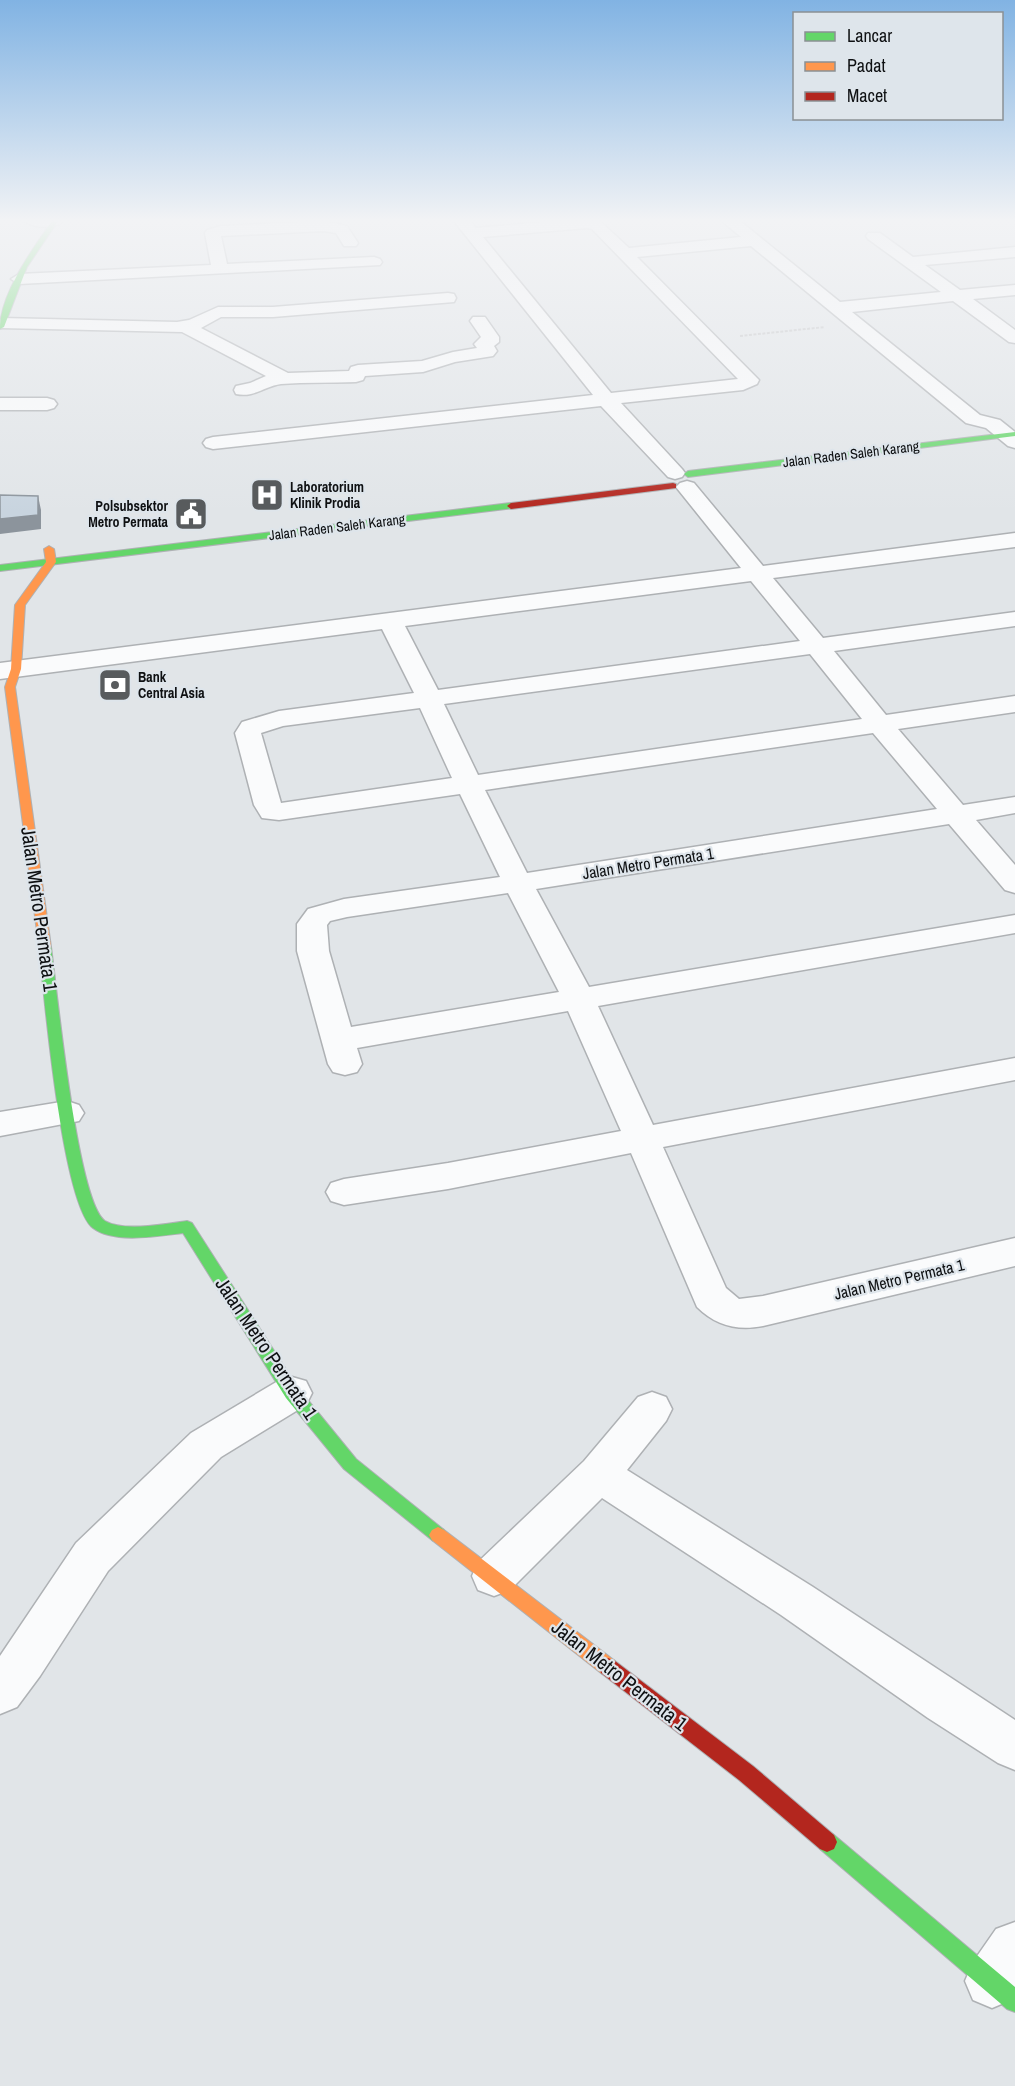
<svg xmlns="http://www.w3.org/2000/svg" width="1015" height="2086" font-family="'Archivo Narrow',sans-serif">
	<rect width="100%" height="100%" fill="#e1e5e8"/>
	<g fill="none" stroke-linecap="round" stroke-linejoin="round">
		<defs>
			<path id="street" d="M 25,221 L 61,221 L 62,222 C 54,229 33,228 25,221 Z
				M 323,221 L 347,226 L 358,243 L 356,246 L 344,246 L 336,233 L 323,231 L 221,236 L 227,264 L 374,257 L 380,259 L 382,262 L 380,265 L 19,284 L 11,279 L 19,274 L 211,265 L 205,233 L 207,230 L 221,226 Z
				M 454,221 L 470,221 L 476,228 L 555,221 L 600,221 L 629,248 L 741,237 L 722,221 L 740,221 L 840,302 L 941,292 L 868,239 L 866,236 L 868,233 L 880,233 L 913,257 L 1015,247 L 1015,257 L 925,265 L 960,290 L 1015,285 L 1015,295 L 973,299 L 1015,330 L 1015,343 L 1009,342 L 953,301 L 852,312 L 980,415 L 1000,420 L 1015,432 L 1015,448 L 1008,446 L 986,428 L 966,423 L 751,246 L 637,257 L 759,380 L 757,384 L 743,390 L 621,403 L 682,469 L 685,473 L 682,477 L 675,479 L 668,477 L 601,406 L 213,449 L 206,447 L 203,443 L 206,439 L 213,437 L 593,395 ZM 587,228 L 592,229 L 738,379 L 611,393 L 483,237 Z
				M 448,293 L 454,294 L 456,298 L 454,302 L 273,317 L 221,317 L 201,328 L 288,373 L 349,371 L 351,367 L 358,365 L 422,361 L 453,352 L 477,348 L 474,344 L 481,337 L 470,321 L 473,317 L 485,317 L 499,337 L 499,342 L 494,346 L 497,351 L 493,356 L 455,362 L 423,372 L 365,376 L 363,380 L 356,382 C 331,383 306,382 281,384 C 265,386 254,398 236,394 L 234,390 L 236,386 L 250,383 L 266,376 L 182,332 L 0,328 L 1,318 L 177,322 L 189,320 L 218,307 L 273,307 Z
				M 0,398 L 47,398 L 54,400 L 57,404 L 54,408 L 47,410 L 0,410 Z
				M 687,481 L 694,483 L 763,566 L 1015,533 L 1015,547 L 773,578 L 823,638 L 1015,612 L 1015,626 L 834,651 L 886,715 L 1015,696 L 1015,712 L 898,729 L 963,805 L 1015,797 L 1015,813 L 976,820 L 1015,865 L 1015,893 L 1005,890 L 949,824 L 536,889 L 589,987 L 1015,915 L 1015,933 L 598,1006 L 653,1125 L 1015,1058 L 1015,1080 L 663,1147 L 726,1288 L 739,1299 L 763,1296 L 1015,1238 L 1015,1266 L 763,1326 C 738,1331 716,1326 697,1307 L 631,1153 L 448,1189 L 344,1205 L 331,1201 L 326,1192 L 331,1183 L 344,1179 L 448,1163 L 621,1131 L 568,1011 L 357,1048 L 362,1064 L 357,1072 L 345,1075 L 333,1072 L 328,1064 L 297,951 L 297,924 L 308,909 L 344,899 L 500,877 L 460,794 L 279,820 L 262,818 L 254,805 L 235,733 L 242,722 L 279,711 L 414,693 L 382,629 L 0,679 L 0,663 L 741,568 L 676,487 L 680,483 ZM 751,581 L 800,641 L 438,690 L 405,626 ZM 810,654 L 862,719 L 478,775 L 444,704 ZM 420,708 L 452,778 L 281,803 L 261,733 L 283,726 ZM 873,733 L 937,809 L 527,873 L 485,790 ZM 508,893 L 559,992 L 351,1027 L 329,951 L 327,925 L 330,921 L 347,917 Z
				M 67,1101 L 79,1105 L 84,1113 L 79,1121 L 0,1136 L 0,1112 Z
				M 292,1377 L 306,1381 L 312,1393 L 306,1405 L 221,1457 L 108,1571 L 40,1676 L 17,1707 L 0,1714 L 0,1656 L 76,1543 L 191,1433 L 278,1381 Z
				M 652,1392 L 666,1397 L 672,1409 L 666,1421 L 627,1470 L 813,1587 L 1015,1720 L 1015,1770 L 998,1763 L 928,1718 L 781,1615 L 602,1498 L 510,1590 L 494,1596 L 478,1590 L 472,1576 L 478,1562 L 584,1461 L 638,1397 Z
				M 1015,1922 L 1015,1994 L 1011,2000 L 992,2008 L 973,2000 L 965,1981 L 973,1962 L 996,1929 Z"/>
			<path id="fast" d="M 52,221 L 58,221 L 27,267 L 4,327 L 0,329 C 0,294 32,250 52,221 Z
				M 1015,432 L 1015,436 L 688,477 L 684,474 L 688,471 Z
				M 511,503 L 515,506 L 514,508 L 0,571 L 0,565 Z
				M 45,943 L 51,947 C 57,989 77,1202 105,1221 C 124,1232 166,1224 187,1221 L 192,1223 L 298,1388 L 356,1459 L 444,1530 L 447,1535 L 444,1540 L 438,1543 L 432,1540 L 344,1469 L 286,1398 L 183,1233 C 158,1236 114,1244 93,1228 C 62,1204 44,994 39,947 Z
				M 827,1832 L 834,1835 L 1015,1987 L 1015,2012 L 1007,2009 L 820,1849 L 817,1842 L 820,1835 Z"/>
			<path id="slow" d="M 49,546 L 54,549 L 56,562 L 25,605 L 21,669 L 15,687 L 51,947 L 45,951 L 39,947 L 5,687 L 11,669 L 15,605 L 46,562 L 44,549 Z
				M 438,1527 L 444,1530 L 615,1661 L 617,1667 L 615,1673 L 608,1676 L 601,1673 L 432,1540 L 429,1535 L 432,1530 Z"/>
			<path id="jam" d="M 673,483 L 676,484 L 676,488 L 511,509 L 507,506 L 511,503 Z
				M 608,1658 L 615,1661 L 753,1766 L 834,1835 L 837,1842 L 834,1849 L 827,1852 L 820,1849 L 739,1780 L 601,1673 L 599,1667 L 601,1661 Z"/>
		</defs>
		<use href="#street" stroke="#aeb1b4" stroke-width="3"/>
		<use href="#fast" stroke="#aeb1b4" stroke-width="2"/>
		<use href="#slow" stroke="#aeb1b4" stroke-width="2"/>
		<use href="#jam" stroke="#aeb1b4" stroke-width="2"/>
		<path stroke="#c3c4c6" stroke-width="2" stroke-dasharray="3 1.5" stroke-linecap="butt" d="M 740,336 L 825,327"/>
		<use href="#street" fill="#fafbfc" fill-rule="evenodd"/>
		<use href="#fast" fill="#63d668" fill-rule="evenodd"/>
		<use href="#slow" fill="#ff974d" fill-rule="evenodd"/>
		<use href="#jam" fill="#b3261e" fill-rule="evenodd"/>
	</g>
	<path fill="#8c949c" d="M 38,496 L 41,510 L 41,529 L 0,534 L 0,519 Z"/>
	<path fill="#c8d4df" stroke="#8c949c" stroke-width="1.5" d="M 0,495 L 38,496 L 38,515 L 0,519 Z"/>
	<linearGradient id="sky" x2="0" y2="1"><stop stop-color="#81b3e3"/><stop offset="0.43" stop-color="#f2f3f5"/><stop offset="1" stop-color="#f2f3f5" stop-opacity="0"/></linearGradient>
	<rect width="1015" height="513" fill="url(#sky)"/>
	<defs>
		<symbol id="hospital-square" viewBox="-11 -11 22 22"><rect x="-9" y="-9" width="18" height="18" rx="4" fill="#585b5d" stroke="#dee5eb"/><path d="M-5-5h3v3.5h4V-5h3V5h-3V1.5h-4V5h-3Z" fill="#fff"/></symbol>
		<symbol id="civic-square" viewBox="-11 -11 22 22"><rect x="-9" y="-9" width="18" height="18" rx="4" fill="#585b5d" stroke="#dee5eb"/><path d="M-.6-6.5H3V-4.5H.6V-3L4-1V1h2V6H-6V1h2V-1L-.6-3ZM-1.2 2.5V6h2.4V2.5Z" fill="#fff"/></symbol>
		<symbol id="bank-square" viewBox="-11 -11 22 22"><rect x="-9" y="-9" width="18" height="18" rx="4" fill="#585b5d" stroke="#dee5eb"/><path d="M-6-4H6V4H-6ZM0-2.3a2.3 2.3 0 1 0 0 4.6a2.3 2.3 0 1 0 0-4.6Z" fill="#fff"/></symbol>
	</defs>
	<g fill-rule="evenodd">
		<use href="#hospital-square" x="248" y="476" width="38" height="38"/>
		<use href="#civic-square" x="172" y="495" width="38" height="38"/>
		<use href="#bank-square" x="96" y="666" width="38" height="38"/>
	</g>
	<g text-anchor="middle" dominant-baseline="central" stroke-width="4.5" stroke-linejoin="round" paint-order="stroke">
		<g font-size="14" fill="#0e1012" stroke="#dee5eb">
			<text transform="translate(851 454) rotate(-7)">Jalan Raden Saleh Karang</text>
			<text transform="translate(337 527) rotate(-7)">Jalan Raden Saleh Karang</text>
		</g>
		<g font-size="14" font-weight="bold" fill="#0e1012" stroke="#dee5eb" text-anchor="start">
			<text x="290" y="487">Laboratorium<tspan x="290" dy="16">Klinik Prodia</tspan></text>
			<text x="168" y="506" text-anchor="end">Polsubsektor<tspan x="168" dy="16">Metro Permata</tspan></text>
			<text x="138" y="677">Bank<tspan x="138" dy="16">Central Asia</tspan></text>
		</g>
		<g font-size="16" fill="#0e1012" stroke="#dee5eb">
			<text transform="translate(648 863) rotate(-9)">Jalan Metro Permata 1</text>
			<text transform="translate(899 1279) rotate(-13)">Jalan Metro Permata 1</text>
		</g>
		<g font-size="20" fill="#0e1012" stroke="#dee5eb">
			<text transform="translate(40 909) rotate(82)">Jalan Metro Permata 1</text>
			<text transform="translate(267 1348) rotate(56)">Jalan Metro Permata 1</text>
			<text transform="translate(620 1675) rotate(38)">Jalan Metro Permata 1</text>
		</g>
	</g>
	<rect x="793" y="12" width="210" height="108" fill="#dee5eb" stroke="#8b9094" stroke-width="1.5"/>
	<rect x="805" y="32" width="30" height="9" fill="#63d668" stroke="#8b9094" stroke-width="1.5"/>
	<text x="847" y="42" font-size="18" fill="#0e1012">Lancar</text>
	<rect x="805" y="62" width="30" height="9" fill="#ff974d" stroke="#8b9094" stroke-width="1.5"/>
	<text x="847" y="72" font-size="18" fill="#0e1012">Padat</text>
	<rect x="805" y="92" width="30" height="9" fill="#b3261e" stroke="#8b9094" stroke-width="1.5"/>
	<text x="847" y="102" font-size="18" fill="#0e1012">Macet</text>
</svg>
